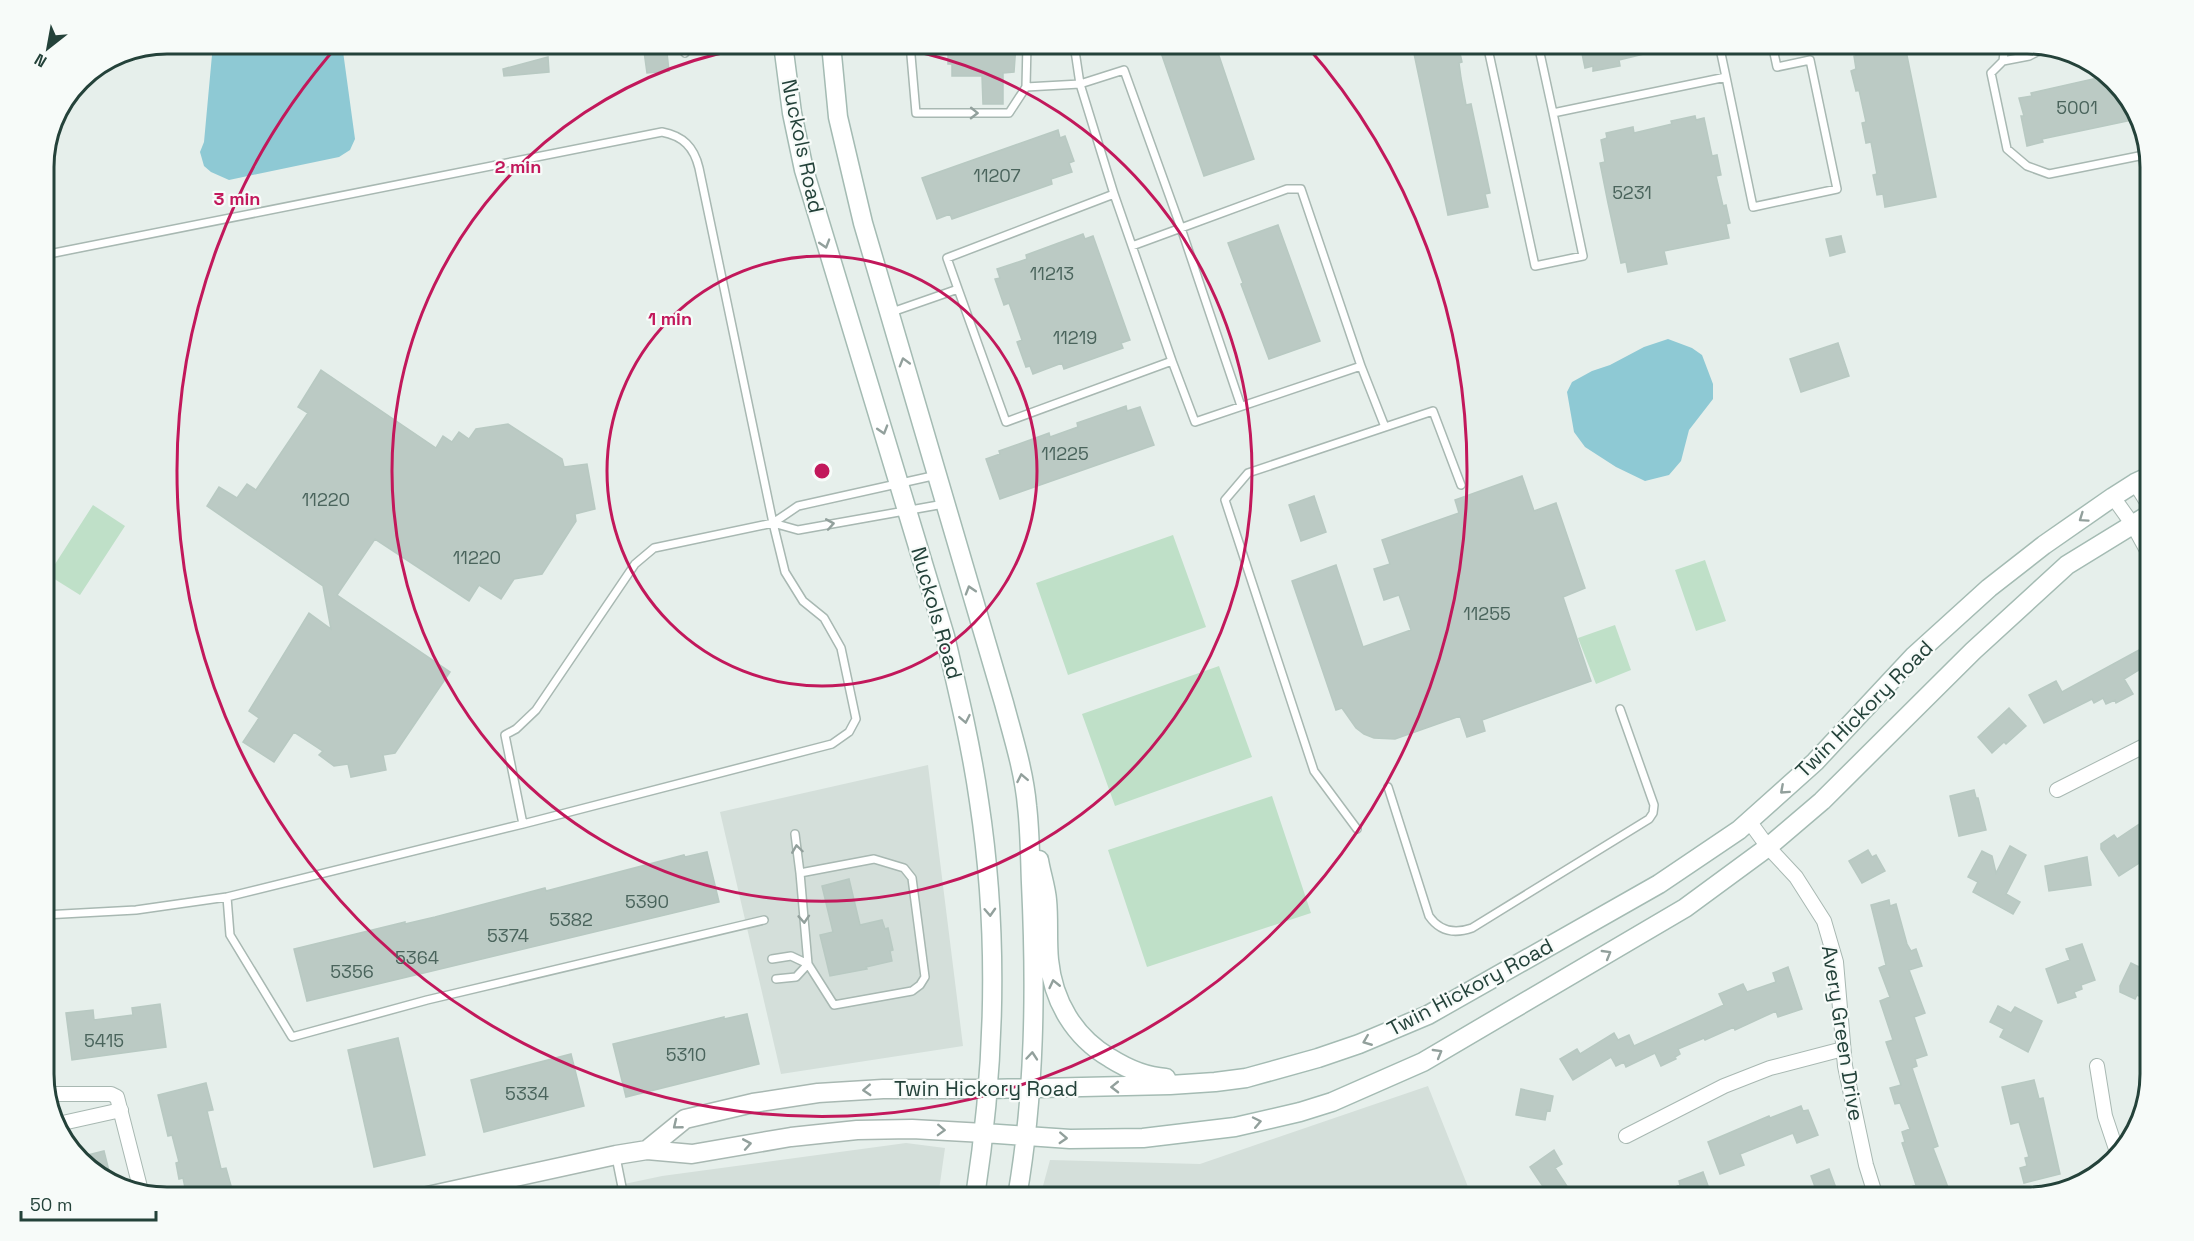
<svg xmlns="http://www.w3.org/2000/svg" width="2194" height="1241" font-family="'Space Grotesk',sans-serif">
	<rect width="100%" height="100%" fill="#e6efeb"/>
	<path fill="#d4dfda" d="M 928,765 L 963,1046 L 781,1074 L 720,812 Z
		M 1428,1086 L 1472,1197 L 1040,1197 L 1050,1160 L 1200,1164 Z
		M 906,1143 L 945,1148 L 938,1197 L 563,1197 L 662,1176 Z"/>
	<path fill="#bfe0c8" d="M 93,505 L 125,526 L 80,595 L 48,575 Z
		M 1173,535 L 1206,627 L 1068,675 L 1036,583 Z
		M 1705,560 L 1726,621 L 1696,631 L 1675,570 Z
		M 1615,625 L 1631,670 L 1596,684 L 1578,638 Z
		M 1219,666 L 1252,757 L 1115,806 L 1082,714 Z
		M 1272,796 L 1311,913 L 1147,967 L 1108,850 Z"/>
	<path fill="#8ec9d4" d="M 213,44 L 342,44 L 355,139 L 350,150 L 339,157 L 229,180 L 211,172 L 204,166 L 200,152 L 204,142 Z
		M 1668,339 L 1692,348 L 1702,355 L 1713,384 L 1713,399 L 1689,430 L 1681,461 L 1669,475 L 1645,481 L 1616,467 L 1585,447 L 1574,432 L 1567,392 L 1572,382 L 1592,371 L 1610,365 L 1644,347 Z"/>
	<path fill="#bbcac4" stroke="#b8c9c2" stroke-width="1.5" d="M 643,44 L 666,44 L 669,71 L 647,73 Z
		M 948,44 L 1016,44 L 1014,72 L 1003,73 L 1003,104 L 983,104 L 982,76 L 952,76 L 952,64 L 948,64 Z
		M 1158,44 L 1215,44 L 1254,159 L 1204,176 Z
		M 1412,44 L 1458,44 L 1462,62 L 1459,63 L 1461,78 L 1466,105 L 1471,104 L 1490,193 L 1485,194 L 1488,207 L 1448,215 Z
		M 1580,44 L 1665,44 L 1665,49 L 1619,60 L 1620,66 L 1593,71 L 1593,66 L 1585,68 Z
		M 1905,46 L 1936,197 L 1885,207 L 1883,194 L 1877,195 L 1873,175 L 1877,174 L 1871,142 L 1866,143 L 1862,123 L 1866,122 L 1859,90 L 1856,91 L 1851,71 L 1856,69 L 1854,56 Z
		M 548,57 L 549,72 L 504,76 L 503,69 Z
		M 2106,76 L 2130,99 L 2137,119 L 2042,139 L 2043,142 L 2027,146 L 2021,116 L 2024,116 L 2019,98 L 2032,96 L 2031,93 Z
		M 1695,116 L 1696,120 L 1704,118 L 1712,156 L 1717,155 L 1721,175 L 1716,176 L 1723,206 L 1726,205 L 1730,223 L 1726,224 L 1729,238 L 1664,251 L 1667,264 L 1628,272 L 1626,262 L 1621,263 L 1608,203 L 1600,163 L 1605,162 L 1601,140 L 1607,138 L 1606,133 L 1633,127 L 1634,133 L 1672,124 L 1671,121 Z
		M 1058,130 L 1060,138 L 1065,136 L 1074,161 L 1069,163 L 1072,172 L 1051,179 L 1052,184 L 952,219 L 950,214 L 937,219 L 922,178 Z
		M 1278,225 L 1320,341 L 1269,359 L 1241,284 L 1243,283 L 1228,243 Z
		M 1083,234 L 1085,239 L 1093,236 L 1130,340 L 1121,343 L 1123,348 L 1064,369 L 1062,363 L 1033,374 L 1030,366 L 1026,367 L 1017,342 L 1022,340 L 1015,320 L 1009,303 L 1004,305 L 995,279 L 1000,278 L 997,269 L 1027,259 L 1026,255 Z
		M 1841,236 L 1845,252 L 1830,256 L 1826,239 Z
		M 1838,343 L 1849,376 L 1801,392 L 1790,359 Z
		M 321,370 L 436,448 L 443,436 L 452,442 L 459,432 L 469,439 L 476,429 L 508,424 L 562,459 L 564,467 L 587,464 L 595,509 L 575,514 L 576,521 L 542,574 L 514,579 L 501,599 L 479,585 L 469,601 L 375,539 L 337,595 L 450,672 L 395,753 L 383,755 L 386,770 L 351,777 L 348,764 L 334,766 L 319,755 L 323,751 L 294,732 L 274,762 L 243,742 L 259,718 L 249,711 L 309,613 L 331,629 L 323,586 L 207,506 L 219,487 L 237,498 L 247,484 L 256,490 L 308,413 L 298,407 Z
		M 1126,406 L 1127,411 L 1140,407 L 1154,445 L 1000,499 L 986,459 L 1000,454 L 999,451 L 1030,440 L 1049,433 L 1050,437 L 1078,427 L 1077,423 Z
		M 1522,476 L 1534,511 L 1556,503 L 1585,588 L 1563,597 L 1591,681 L 1482,720 L 1485,731 L 1467,737 L 1460,716 L 1395,739 L 1374,738 L 1364,734 L 1356,728 L 1342,708 L 1336,710 L 1292,581 L 1336,565 L 1363,647 L 1411,630 L 1399,595 L 1384,600 L 1374,569 L 1390,564 L 1382,540 L 1459,513 L 1455,500 Z
		M 1314,496 L 1326,532 L 1301,541 L 1289,505 Z
		M 2150,644 L 2150,663 L 2124,679 L 2133,694 L 2116,703 L 2115,700 L 2106,704 L 2103,698 L 2094,703 L 2092,699 L 2044,723 L 2029,695 L 2056,681 L 2062,692 Z
		M 2009,708 L 2026,726 L 2006,744 L 2004,742 L 1992,753 L 1978,737 Z
		M 1974,790 L 1976,798 L 1978,798 L 1986,830 L 1959,836 L 1950,796 Z
		M 2150,817 L 2150,856 L 2119,876 L 2101,849 L 2101,844 L 2114,835 L 2117,839 Z
		M 2010,846 L 2026,855 L 2006,894 L 2020,902 L 2013,914 L 1973,892 L 1978,882 L 1968,877 L 1982,851 L 1992,856 L 1996,873 Z
		M 1868,850 L 1872,857 L 1876,855 L 1885,871 L 1862,883 L 1849,861 Z
		M 707,852 L 719,902 L 307,1001 L 294,949 L 405,922 L 405,924 L 435,917 L 545,888 L 546,891 L 684,855 L 685,857 Z
		M 2087,857 L 2091,885 L 2049,891 L 2045,866 Z
		M 849,879 L 860,925 L 882,920 L 885,929 L 888,928 L 893,950 L 890,951 L 892,961 L 866,967 L 867,969 L 830,976 L 820,935 L 833,932 L 822,886 Z
		M 1889,900 L 1890,906 L 1896,904 L 1907,944 L 1911,951 L 1916,949 L 1922,966 L 1909,970 L 1925,1013 L 1914,1017 L 1927,1055 L 1915,1059 L 1917,1066 L 1912,1068 L 1938,1146 L 1933,1148 L 1949,1190 L 1929,1197 L 1915,1197 L 1911,1187 L 1916,1185 L 1902,1143 L 1905,1142 L 1902,1132 L 1910,1129 L 1900,1103 L 1895,1104 L 1890,1088 L 1901,1085 L 1886,1042 L 1893,1040 L 1880,1001 L 1890,997 L 1879,968 L 1886,965 L 1871,905 Z
		M 2150,943 L 2150,1001 L 2137,995 L 2135,999 L 2120,992 L 2120,986 L 2131,963 L 2139,967 Z
		M 2082,944 L 2095,980 L 2081,985 L 2082,989 L 2074,992 L 2076,997 L 2058,1003 L 2046,969 L 2070,960 L 2066,949 Z
		M 1788,967 L 1802,1009 L 1778,1017 L 1776,1011 L 1735,1030 L 1734,1027 L 1705,1040 L 1704,1038 L 1678,1049 L 1680,1054 L 1675,1057 L 1676,1059 L 1661,1066 L 1655,1053 L 1626,1067 L 1624,1062 L 1616,1066 L 1611,1057 L 1573,1080 L 1560,1059 L 1577,1049 L 1580,1054 L 1614,1033 L 1618,1040 L 1629,1035 L 1634,1046 L 1724,1005 L 1719,994 L 1743,984 L 1747,992 L 1776,982 L 1773,973 Z
		M 160,1004 L 166,1047 L 72,1060 L 66,1013 L 93,1010 L 94,1020 L 133,1015 L 132,1008 Z
		M 1998,1006 L 2011,1013 L 2015,1007 L 2042,1021 L 2028,1052 L 2000,1037 L 2004,1029 L 1990,1022 Z
		M 747,1014 L 759,1064 L 626,1097 L 613,1044 L 724,1017 L 724,1019 Z
		M 398,1038 L 425,1155 L 374,1167 L 348,1050 Z
		M 571,1054 L 584,1106 L 484,1132 L 471,1080 Z
		M 2034,1080 L 2039,1099 L 2043,1098 L 2060,1174 L 2024,1183 L 2020,1168 L 2027,1166 L 2025,1158 L 2029,1157 L 2019,1122 L 2011,1124 L 2002,1087 Z
		M 206,1083 L 213,1110 L 207,1111 L 221,1169 L 226,1168 L 233,1193 L 215,1197 L 187,1197 L 183,1178 L 179,1179 L 176,1163 L 179,1162 L 172,1135 L 168,1136 L 158,1095 Z
		M 1521,1089 L 1553,1096 L 1550,1111 L 1547,1110 L 1545,1120 L 1516,1115 Z
		M 1801,1106 L 1803,1111 L 1808,1110 L 1818,1135 L 1797,1143 L 1793,1133 L 1740,1154 L 1744,1165 L 1720,1174 L 1708,1142 L 1769,1116 L 1770,1118 Z
		M 1554,1150 L 1562,1164 L 1555,1168 L 1574,1197 L 1550,1197 L 1530,1167 Z
		M 104,1151 L 112,1183 L 106,1181 L 80,1157 Z
		M 1829,1169 L 1836,1188 L 1818,1195 L 1811,1176 Z
		M 1703,1172 L 1712,1197 L 1651,1197 L 1680,1185 L 1679,1181 Z"/>
	<g fill="none" stroke-linecap="round" stroke-linejoin="round">
		<defs>
			<path id="service" d="M 677,44 L 685,53
				M 910,44 L 916,113 L 1009,113 L 1026,87
				M 1074,44 L 1080,84 L 1124,70 L 1181,228 L 1287,189 L 1301,189 L 1361,366
				M 1487,44 L 1535,266 L 1583,256 L 1553,113 L 1726,77 L 1753,207 L 1837,189 L 1810,60 L 1777,67 L 1772,44
				M 1538,44 L 1553,113
				M 1719,44 L 1726,77
				M 2045,48 L 2029,56 L 2003,61 L 1991,73 L 2007,149 L 2027,166 L 2049,174 L 2149,154
				M 2003,61 L 2005,44
				M 1114,194 L 1172,361
				M 1132,246 L 1181,228 L 1241,406
				M 44,255 L 662,132 C 683,136 694,147 699,168 L 773,523 L 785,572 L 803,601 L 824,618 L 841,648 L 856,719 L 849,732 L 832,744 L 523,824
				M 958,289 L 947,258 L 1114,194 L 1080,84 L 1026,87 L 1027,44
				M 892,312 L 958,289 L 1006,422 L 1172,361 L 1195,422 L 1361,366 L 1385,427
				M 773,523 L 798,530 L 944,504
				M 1388,787 L 1429,916 C 1440,932 1455,934 1472,928 L 1649,819 L 1653,813 L 1654,805 L 1620,709
				M 1357,829 L 1314,771 L 1225,500 L 1248,473 L 1433,411 L 1461,485
				M 795,834 L 800,873 L 874,859 L 904,868 L 912,878 L 925,977 L 920,985 L 912,991 L 834,1005 L 808,964 L 800,873
				M 44,915 L 136,910 L 227,897
				M 764,920 L 427,1000 L 292,1037 L 230,935 L 227,897 L 523,824 L 505,735 L 516,729 L 536,710 L 635,564 L 654,548 L 773,523 L 798,506 L 937,475
				M 772,959 L 791,956 L 808,964
				M 776,979 L 796,977 L 808,964
				M 616,1157 L 624,1197
				M 844,1197 L 846,1197"/>
			<path id="minor" d="M 2135,483 L 2150,507
				M 2113,497 L 2133,525 L 2150,556
				M 2057,790 L 2150,743
				M 1749,821 L 1768,847 L 1796,877 L 1824,921 L 1836,962 L 1845,1066 L 1866,1165 L 1876,1197
				M 2097,1066 L 2105,1116 L 2117,1152
				M 48,1094 L 111,1094 L 117,1097 L 141,1191
				M 58,1124 L 121,1110
				M 1626,1136 L 1724,1086 L 1770,1068 L 1843,1049"/>
			<path id="tertiary" d="M 647,1150 L 685,1119 L 753,1103 L 818,1093 L 883,1089 L 989,1089
				M 423,1197 L 616,1155 L 647,1150 L 692,1154 L 791,1137 L 857,1130 L 912,1129 L 984,1133"/>
			<path id="secondary" d="M 783,44 L 792,113 L 804,170 L 945,636 C 958,691 971,745 979,801 C 999,932 995,1067 975,1197
				M 831,44 L 838,117 L 863,223 L 1004,703 C 1013,737 1024,771 1027,806 C 1030,831 1030,858 1031,883 C 1036,988 1035,1094 1017,1197
				M 1039,860 C 1041,873 1046,887 1047,900 C 1049,920 1047,940 1049,960 C 1053,1001 1074,1037 1110,1058 C 1126,1068 1146,1077 1166,1078
				M 989,1089 L 1170,1085 L 1215,1082 L 1246,1078 L 1318,1058 L 1359,1044 L 1428,1015 L 1659,884 L 1739,830 L 1815,762 L 1914,656 L 1989,588 L 2044,545 L 2113,497 L 2135,483 L 2150,476
				M 984,1133 L 1070,1139 L 1143,1138 L 1235,1127 L 1300,1112 L 1332,1102 L 1423,1062 L 1685,908 L 1768,847 L 1822,801 L 1973,651 L 2067,565 L 2150,514"/>
		</defs>
		<use href="#service" stroke="#a8b8b2" stroke-width="10"/>
		<use href="#minor" stroke="#a8b8b2" stroke-width="16"/>
		<use href="#tertiary" stroke="#a8b8b2" stroke-width="21"/>
		<use href="#secondary" stroke="#a4bbb3" stroke-width="21"/>
		<use href="#service" stroke="#fff" stroke-width="7"/>
		<use href="#minor" stroke="#fff" stroke-width="14"/>
		<use href="#tertiary" stroke="#fff" stroke-width="18"/>
		<use href="#secondary" stroke="#fff" stroke-width="18"/>
	</g>
	<defs><path id="oneway-chevron" d="M-2-3.5L2.5 0L-2 3.5" fill="none" stroke-width="1.6" stroke-linecap="round" stroke-linejoin="round" transform="scale(1.5)"/></defs>
	<g stroke="#92a09c">
		<use href="#oneway-chevron" transform="translate(974 113) rotate(1)"/>
		<use href="#oneway-chevron" transform="translate(825 244) rotate(73)"/>
		<use href="#oneway-chevron" transform="translate(904 362) rotate(-106)"/>
		<use href="#oneway-chevron" transform="translate(883 430) rotate(73)"/>
		<use href="#oneway-chevron" transform="translate(2083 518) rotate(145)"/>
		<use href="#oneway-chevron" transform="translate(830 524) rotate(-10)"/>
		<use href="#oneway-chevron" transform="translate(970 590) rotate(-107)"/>
		<use href="#oneway-chevron" transform="translate(965 719) rotate(79)"/>
		<use href="#oneway-chevron" transform="translate(1022 778) rotate(-101)"/>
		<use href="#oneway-chevron" transform="translate(1784 790) rotate(138)"/>
		<use href="#oneway-chevron" transform="translate(797 849) rotate(-98)"/>
		<use href="#oneway-chevron" transform="translate(990 912) rotate(87)"/>
		<use href="#oneway-chevron" transform="translate(804 919) rotate(86)"/>
		<use href="#oneway-chevron" transform="translate(1607 954) rotate(-30)"/>
		<use href="#oneway-chevron" transform="translate(1054 984) rotate(-103)"/>
		<use href="#oneway-chevron" transform="translate(1367 1041) rotate(158)"/>
		<use href="#oneway-chevron" transform="translate(1438 1053) rotate(-30)"/>
		<use href="#oneway-chevron" transform="translate(1032 1056) rotate(-85)"/>
		<use href="#oneway-chevron" transform="translate(1115 1087) rotate(179)"/>
		<use href="#oneway-chevron" transform="translate(867 1090) rotate(177)"/>
		<use href="#oneway-chevron" transform="translate(1257 1122) rotate(-12)"/>
		<use href="#oneway-chevron" transform="translate(677 1125) rotate(141)"/>
		<use href="#oneway-chevron" transform="translate(941 1130) rotate(2)"/>
		<use href="#oneway-chevron" transform="translate(1063 1138) rotate(3)"/>
		<use href="#oneway-chevron" transform="translate(747 1144) rotate(-10)"/>
	</g>
	<g fill="none" stroke="#c2185b" stroke-width="3">
		<circle cx="822" cy="471" r="215"/>
		<path d="M871 44A430 430 0 1 1 773 44"/>
		<path d="M1305 44A645 645 0 1 1 339 44"/>
	</g>
	<g text-anchor="middle" dominant-baseline="central" stroke-width="4.5" stroke-linejoin="round" paint-order="stroke">
		<g font-size="18" fill="#4a645c">
			<text x="2077" y="107">5001</text>
			<text x="997" y="175">11207</text>
			<text x="1632" y="192">5231</text>
			<text x="1052" y="273">11213</text>
			<text x="1075" y="337">11219</text>
			<text x="1065" y="453">11225</text>
			<text x="326" y="499">11220</text>
			<text x="477" y="557">11220</text>
			<text x="1487" y="613">11255</text>
			<text x="647" y="901">5390</text>
			<text x="571" y="919">5382</text>
			<text x="508" y="935">5374</text>
			<text x="417" y="957">5364</text>
			<text x="352" y="971">5356</text>
			<text x="104" y="1040">5415</text>
			<text x="686" y="1054">5310</text>
			<text x="527" y="1093">5334</text>
		</g>
		<g font-size="21" fill="#24423a" stroke="#f7fbf9">
			<text transform="translate(803 146) rotate(78)">Nuckols Road</text>
			<text transform="translate(937 613) rotate(74)">Nuckols Road</text>
			<text transform="translate(1864 709) rotate(-45)">Twin Hickory Road</text>
			<text transform="translate(1470 987) rotate(-28)">Twin Hickory Road</text>
			<text transform="translate(1843 1033) rotate(81)">Avery Green Drive</text>
			<text x="986" y="1088">Twin Hickory Road</text>
		</g>
	</g>
	<path d="M0 0H2194V1241H0ZM167 54H2027A113 113 0 0 1 2140 167V1074A113 113 0 0 1 2027 1187H167A113 113 0 0 1 54 1074V167A113 113 0 0 1 167 54Z" fill="#f7fbf9" fill-rule="evenodd"/>
	<path fill="none" stroke="#24423a" stroke-width="3" d="M167 54H2027A113 113 0 0 1 2140 167V1074A113 113 0 0 1 2027 1187H167A113 113 0 0 1 54 1074V167A113 113 0 0 1 167 54Z"/>
	<circle cx="822" cy="471" r="9" fill="#c2185b" stroke="#f7fbf9" stroke-width="3"/>
	<g font-size="18" text-anchor="middle" font-weight="bold" fill="#c2185b" stroke="#f7fbf9" stroke-width="4.5" stroke-linejoin="round" paint-order="stroke">
		<text x="518" y="173">2 min</text>
		<text x="237" y="205">3 min</text>
		<text x="670" y="325">1 min</text>
	</g>
	<g transform="translate(48 48) rotate(211)" stroke="#f7fbf9" stroke-width="4.5" paint-order="stroke">
	<path d="M0-4.5L10 22L0 15L-10 22Z" fill="#24423a"/>
	<text y="-9" font-size="16" font-weight="bold" text-anchor="middle" fill="#24423a">N</text>
	</g>
	<path d="M21 1211v9h135v-9" fill="none" stroke="#24423a" stroke-width="3"/>
	<text x="30" y="1211" font-size="18" fill="#24423a" stroke="#f7fbf9" stroke-width="4.5" paint-order="stroke">50 m</text>
</svg>
